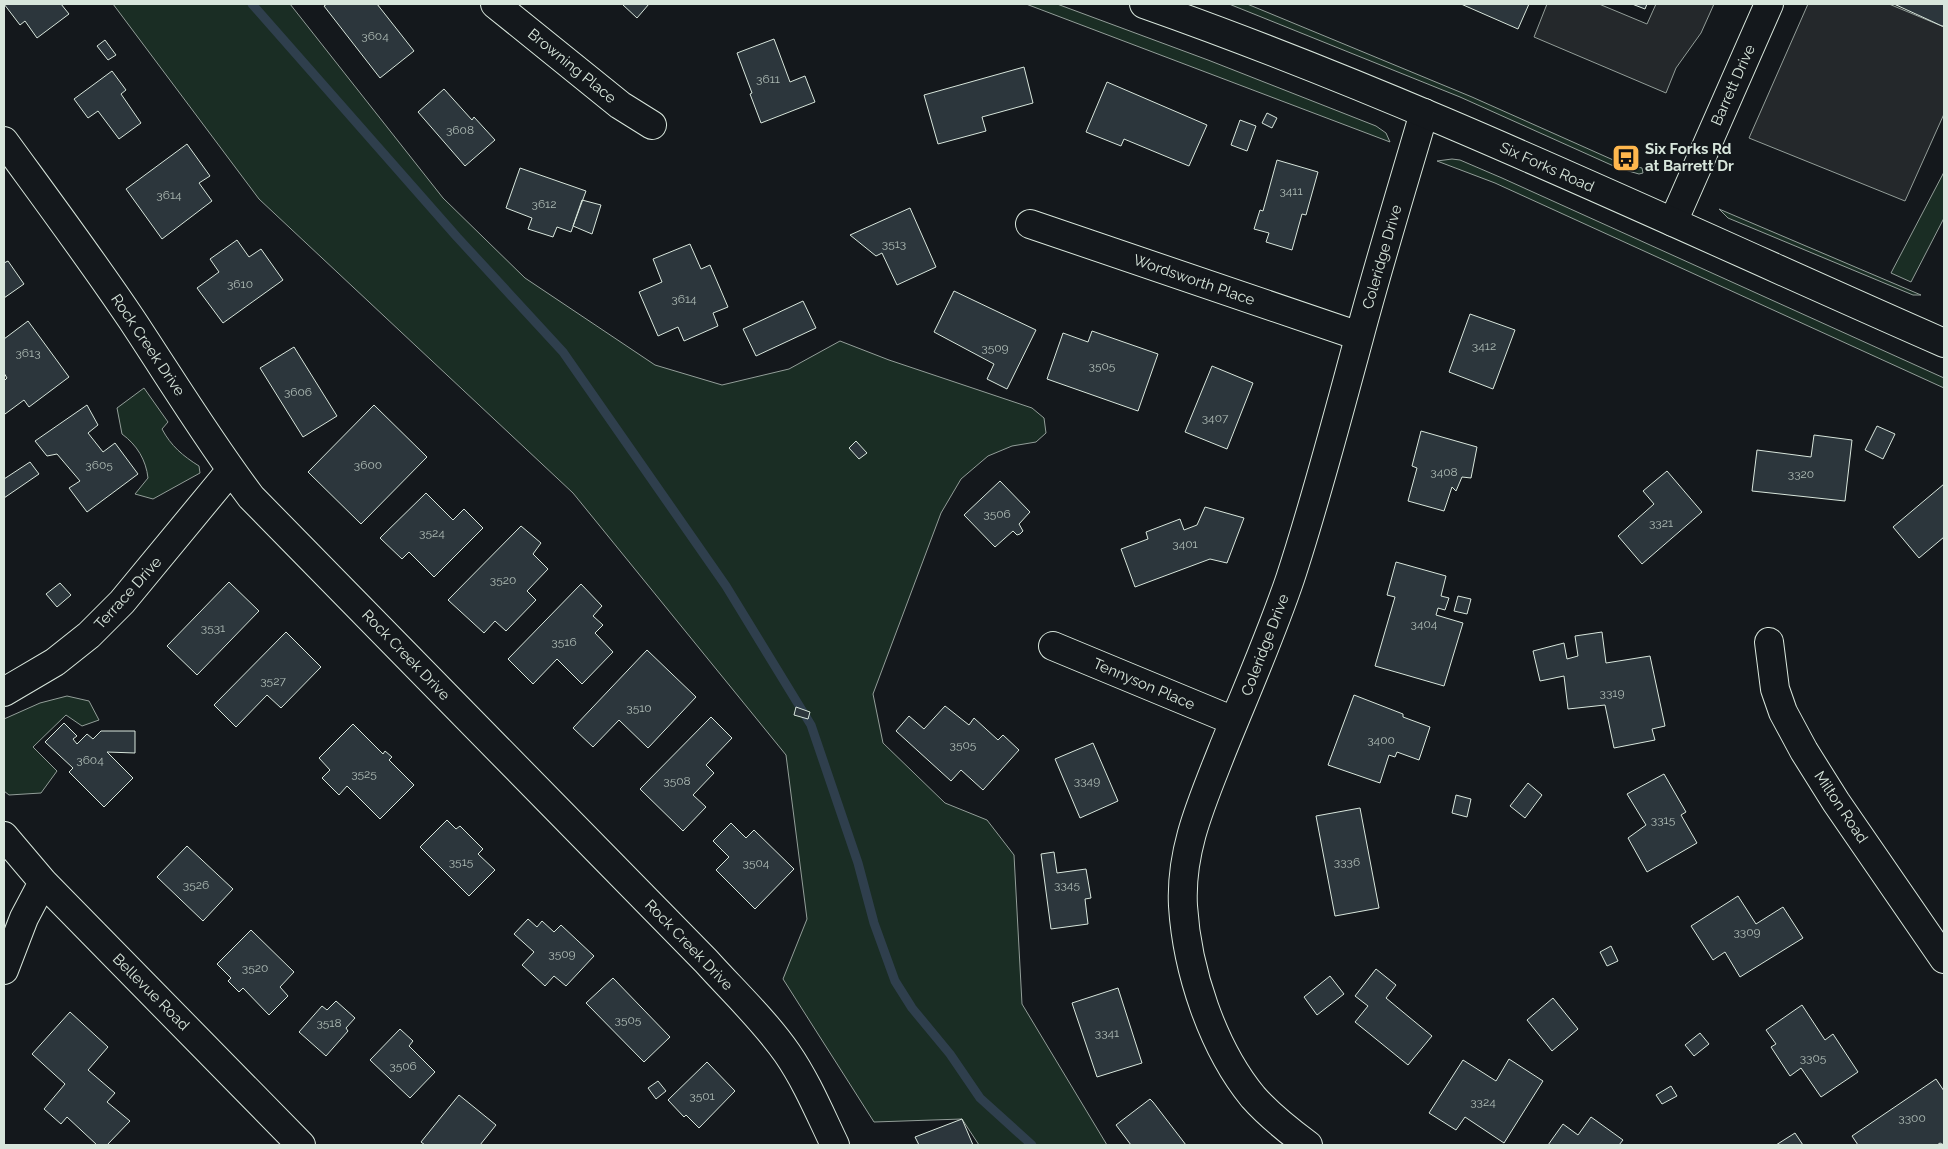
<svg xmlns="http://www.w3.org/2000/svg" width="1948" height="1149" font-family="Raleway,sans-serif">
	<rect width="100%" height="100%" fill="#14181c"/>
	<path fill="#1a2d24" stroke="#939e99" d="M 113,4 L 290,4 L 443,198 L 525,278 L 655,365 L 722,385 L 789,369 L 840,341 L 889,360 L 1032,408 L 1044,418 L 1046,433 L 1036,442 L 1012,446 L 988,456 L 961,479 L 941,513 L 873,694 L 883,743 L 945,803 L 987,820 L 1014,855 L 1022,1004 L 1107,1145 L 979,1145 L 962,1119 L 874,1122 L 783,979 L 807,919 L 786,755 L 573,493 L 259,199 Z
		M 1026,4 L 1057,4 L 1208,60 L 1376,126 L 1386,133 L 1390,142 Z
		M 1229,4 L 1247,4 L 1252,6 L 1472,97 L 1620,163 L 1642,168 L 1643,173 L 1639,174 L 1618,168 L 1460,97 Z
		M 1452,159 L 1460,160 L 1502,178 L 1944,378 L 1944,388 L 1495,183 L 1437,161 Z
		M 1944,172 L 1944,218 L 1911,282 L 1891,273 Z
		M 1719,209 L 1921,295 L 1913,295 L 1728,218 Z
		M 144,388 L 168,422 L 162,429 C 171,446 183,456 199,466 L 200,473 L 153,499 L 135,494 L 148,478 C 146,460 137,445 122,434 L 117,408 Z
		M 67,696 L 89,701 L 99,720 L 82,726 L 66,715 L 33,747 L 57,771 L 41,793 L 9,795 L 4,791 L 4,719 L 40,703 Z"/>
	<path fill="#24282b" stroke="#939e99" d="M 1547,4 L 1599,4 L 1647,24 L 1656,4 L 1714,4 L 1701,33 L 1676,68 L 1666,93 L 1534,37 Z
		M 1808,4 L 1889,4 L 1944,27 L 1944,114 L 1905,201 L 1749,138 Z"/>
	<g fill="none" stroke-linecap="round" stroke-linejoin="round">
		<path stroke="#2f3f4d" stroke-width="9" d="M 252,4 L 457,237 L 563,352 L 726,586 L 811,725 L 858,863 L 874,923 L 895,981 L 912,1008 L 950,1054 L 980,1098 L 1032,1145"/>
	</g>
	<path fill="#2c363c" stroke="#d8e6dc" d="M 4,4 L 61,4 L 69,14 L 37,38 L 25,21 L 20,25 Z
		M 327,4 L 377,4 L 414,51 L 380,78 L 324,6 Z
		M 622,4 L 649,4 L 637,18 Z
		M 1461,4 L 1529,4 L 1518,29 Z
		M 1632,4 L 1647,4 L 1645,9 Z
		M 1894,4 L 1944,4 L 1944,26 L 1942,26 Z
		M 774,39 L 790,82 L 805,76 L 815,102 L 761,123 L 750,94 L 752,93 L 737,53 Z
		M 105,40 L 116,55 L 108,60 L 97,46 Z
		M 1024,67 L 1033,103 L 982,117 L 986,131 L 938,144 L 924,95 Z
		M 112,71 L 126,90 L 121,94 L 141,123 L 119,139 L 98,111 L 88,118 L 74,99 Z
		M 1107,82 L 1207,125 L 1189,166 L 1124,139 L 1121,146 L 1086,132 Z
		M 444,89 L 472,120 L 474,117 L 495,140 L 465,166 L 418,112 Z
		M 1267,113 L 1277,118 L 1272,128 L 1262,123 Z
		M 1240,120 L 1256,126 L 1247,151 L 1231,145 Z
		M 187,144 L 210,176 L 199,183 L 212,201 L 162,239 L 126,189 Z
		M 1277,160 L 1318,172 L 1306,215 L 1302,214 L 1292,250 L 1266,242 L 1269,233 L 1254,229 L 1260,210 L 1263,211 Z
		M 520,168 L 586,191 L 571,232 L 557,227 L 553,237 L 528,229 L 532,218 L 506,208 Z
		M 582,200 L 601,205 L 592,234 L 573,226 Z
		M 910,208 L 936,267 L 897,285 L 882,253 L 876,256 L 850,235 Z
		M 237,240 L 249,257 L 261,249 L 283,280 L 223,323 L 197,288 L 219,272 L 210,259 Z
		M 690,244 L 701,269 L 710,265 L 728,307 L 713,313 L 718,326 L 684,341 L 678,327 L 658,336 L 639,292 L 662,282 L 653,259 Z
		M 8,261 L 24,284 L 4,298 L 4,263 Z
		M 954,291 L 1036,330 L 1007,389 L 987,379 L 994,364 L 934,332 Z
		M 803,301 L 816,328 L 756,356 L 743,329 Z
		M 1470,314 L 1515,330 L 1493,389 L 1449,372 Z
		M 28,321 L 69,377 L 29,407 L 24,400 L 5,414 L 4,412 L 4,381 L 7,378 L 4,373 L 4,339 Z
		M 1092,331 L 1158,354 L 1138,411 L 1047,379 L 1063,333 L 1088,342 Z
		M 294,347 L 337,416 L 303,437 L 260,368 Z
		M 1212,366 L 1253,383 L 1227,449 L 1185,432 Z
		M 87,405 L 98,425 L 88,433 L 103,452 L 115,443 L 138,474 L 87,512 L 69,488 L 80,481 L 57,454 L 47,456 L 35,441 Z
		M 374,405 L 427,457 L 361,524 L 308,472 Z
		M 1877,426 L 1895,434 L 1883,459 L 1865,450 Z
		M 1421,431 L 1477,447 L 1471,478 L 1462,477 L 1456,491 L 1452,487 L 1444,511 L 1408,501 L 1417,468 L 1412,466 Z
		M 1814,435 L 1852,440 L 1845,501 L 1752,491 L 1757,450 L 1811,457 Z
		M 856,441 L 867,453 L 859,459 L 849,448 Z
		M 30,462 L 39,474 L 4,498 L 4,479 Z
		M 1667,471 L 1702,512 L 1642,564 L 1618,536 L 1654,504 L 1643,491 Z
		M 1000,481 L 1030,512 L 1019,524 L 1023,531 L 1020,534 L 1017,535 L 1013,531 L 995,547 L 964,515 Z
		M 1944,484 L 1944,537 L 1919,558 L 1893,527 Z
		M 426,493 L 453,520 L 464,509 L 483,528 L 434,577 L 409,552 L 402,559 L 380,538 Z
		M 1205,507 L 1244,518 L 1227,563 L 1210,559 L 1135,587 L 1121,549 L 1148,539 L 1146,532 L 1180,519 L 1184,530 L 1197,525 Z
		M 521,526 L 541,543 L 533,554 L 548,569 L 527,591 L 536,600 L 506,631 L 495,621 L 484,633 L 448,600 Z
		M 1396,562 L 1446,576 L 1441,596 L 1449,598 L 1445,610 L 1438,608 L 1436,615 L 1463,623 L 1444,686 L 1375,666 L 1395,597 L 1387,595 Z
		M 229,582 L 259,611 L 197,675 L 167,646 Z
		M 60,583 L 71,595 L 57,607 L 46,594 Z
		M 581,584 L 602,606 L 593,616 L 603,625 L 595,633 L 613,652 L 582,684 L 557,659 L 533,684 L 508,659 Z
		M 1458,596 L 1471,599 L 1467,614 L 1454,611 Z
		M 286,632 L 321,667 L 281,708 L 267,695 L 236,727 L 214,705 Z
		M 1602,632 L 1606,663 L 1650,656 L 1665,726 L 1652,729 L 1655,740 L 1614,748 L 1605,705 L 1568,709 L 1564,676 L 1540,681 L 1533,651 L 1564,643 L 1567,659 L 1578,656 L 1575,636 Z
		M 647,650 L 696,697 L 648,748 L 619,720 L 593,747 L 573,728 Z
		M 1354,695 L 1403,714 L 1403,717 L 1430,727 L 1419,760 L 1397,752 L 1395,757 L 1389,755 L 1380,783 L 1328,765 Z
		M 945,706 L 969,725 L 974,718 L 998,740 L 1003,735 L 1019,750 L 983,790 L 961,770 L 951,781 L 896,731 L 909,716 L 924,729 Z
		M 796,707 L 810,712 L 808,719 L 794,715 Z
		M 711,717 L 732,738 L 706,765 L 714,773 L 693,795 L 706,807 L 683,831 L 640,789 Z
		M 64,723 L 77,736 L 73,739 L 77,744 L 87,734 L 93,739 L 101,731 L 135,731 L 135,753 L 107,752 L 133,778 L 104,807 L 69,772 L 73,768 L 45,742 Z
		M 353,724 L 383,754 L 385,751 L 392,757 L 389,760 L 414,785 L 380,819 L 347,786 L 339,795 L 322,778 L 330,770 L 319,758 Z
		M 1093,743 L 1118,801 L 1080,818 L 1055,759 Z
		M 1664,774 L 1686,812 L 1681,815 L 1697,843 L 1647,872 L 1628,838 L 1646,825 L 1627,794 Z
		M 1528,783 L 1542,795 L 1525,818 L 1510,806 Z
		M 1456,795 L 1471,799 L 1467,817 L 1452,813 Z
		M 1360,808 L 1379,908 L 1335,916 L 1316,816 Z
		M 447,820 L 456,829 L 460,826 L 483,849 L 478,854 L 495,870 L 469,896 L 420,847 Z
		M 731,823 L 746,838 L 754,830 L 794,869 L 755,909 L 716,870 L 729,857 L 713,841 Z
		M 187,846 L 233,889 L 203,921 L 157,877 Z
		M 1054,852 L 1057,873 L 1086,869 L 1091,898 L 1085,899 L 1088,924 L 1051,929 L 1041,854 Z
		M 1738,896 L 1756,924 L 1783,907 L 1803,938 L 1740,977 L 1725,952 L 1713,960 L 1691,926 Z
		M 528,919 L 537,927 L 542,921 L 554,932 L 561,925 L 594,956 L 566,986 L 554,976 L 545,986 L 522,965 L 534,952 L 514,934 Z
		M 251,930 L 294,972 L 280,987 L 288,996 L 269,1015 L 243,988 L 239,992 L 228,981 L 231,978 L 217,964 Z
		M 1611,946 L 1618,961 L 1607,966 L 1600,952 Z
		M 1376,969 L 1396,985 L 1386,998 L 1432,1036 L 1408,1065 L 1355,1022 L 1368,1006 L 1355,996 Z
		M 1330,976 L 1344,994 L 1317,1015 L 1304,997 Z
		M 613,978 L 670,1037 L 644,1062 L 586,1003 Z
		M 1118,988 L 1142,1063 L 1097,1077 L 1072,1003 Z
		M 1553,998 L 1578,1029 L 1552,1051 L 1527,1020 Z
		M 336,1001 L 355,1018 L 346,1028 L 348,1031 L 326,1056 L 299,1032 L 322,1006 L 327,1010 Z
		M 1802,1005 L 1825,1040 L 1833,1034 L 1858,1072 L 1821,1097 L 1801,1068 L 1790,1076 L 1771,1047 L 1776,1044 L 1766,1030 Z
		M 70,1012 L 108,1047 L 88,1070 L 115,1093 L 107,1102 L 130,1121 L 107,1145 L 97,1145 L 67,1117 L 61,1124 L 44,1109 L 65,1084 L 32,1054 Z
		M 400,1029 L 413,1041 L 409,1046 L 435,1072 L 410,1098 L 370,1060 Z
		M 1700,1033 L 1709,1044 L 1694,1056 L 1685,1045 Z
		M 1509,1059 L 1543,1081 L 1504,1143 L 1465,1117 L 1456,1130 L 1429,1113 L 1463,1060 L 1496,1081 Z
		M 707,1062 L 735,1091 L 699,1128 L 686,1115 L 684,1117 L 668,1100 Z
		M 1936,1079 L 1944,1091 L 1944,1145 L 1940,1143 L 1937,1145 L 1858,1145 L 1852,1136 Z
		M 658,1081 L 666,1091 L 656,1099 L 648,1088 Z
		M 1671,1086 L 1677,1096 L 1662,1104 L 1656,1095 Z
		M 459,1095 L 496,1125 L 480,1145 L 425,1145 L 421,1142 Z
		M 1150,1099 L 1153,1102 L 1186,1145 L 1131,1145 L 1116,1125 Z
		M 1591,1117 L 1623,1140 L 1619,1145 L 1548,1145 L 1563,1124 L 1578,1135 Z
		M 962,1119 L 973,1145 L 919,1145 L 915,1137 Z
		M 1795,1133 L 1803,1145 L 1776,1145 Z"/>
	<g fill="none" stroke-linecap="round" stroke-linejoin="round">
		<defs>
			<path id="minor" d="M 495,4 L 620,105 L 652,125
				M 4,141 C 47,200 91,259 132,320 C 171,379 208,440 251,497 L 706,961 C 733,991 764,1020 787,1053 C 807,1082 820,1114 835,1145
				M 1673,222 L 1769,4
				M 1030,224 L 1359,336
				M 1769,642 L 1775,689 L 1783,712 L 1804,751 L 1836,802 L 1944,959
				M 1053,646 L 1234,721
				M 4,692 L 55,662 L 89,635 L 122,602 L 231,470
				M 4,836 L 43,882 L 301,1145
				M 4,970 L 24,918 L 43,882
				M 1308,1145 C 1289,1131 1269,1115 1253,1097 C 1212,1047 1187,970 1183,906 C 1180,850 1202,802 1222,751 C 1245,694 1270,638 1290,579 C 1316,500 1337,419 1359,338 C 1379,263 1402,188 1424,113"/>
			<path id="major" d="M 1144,4 C 1417,100 1679,227 1944,343"/>
		</defs>
		<use href="#minor" stroke="#d8e6dc" stroke-width="30"/>
		<use href="#major" stroke="#d8e6dc" stroke-width="30"/>
		<use href="#minor" stroke="#14181c" stroke-width="28"/>
		<use href="#major" stroke="#14181c" stroke-width="28"/>
	</g>
	<defs>
		<symbol id="bus-square" viewBox="-11 -11 22 22"><rect x="-9" y="-9" width="18" height="18" rx="4" fill="#ffb74d" stroke="#14181c"/><path d="M-5-6H5V4H4V6H2V4H-2V6H-4V4H-5ZM-3.5-4V0h7V-4ZM-3.5 1.2v1.5H-2V1.2ZM2 1.2v1.5H3.5V1.2Z" fill="#111"/></symbol>
	</defs>
	<g fill-rule="evenodd">
		<use href="#bus-square" x="1610" y="142" width="32" height="32"/>
	</g>
	<g text-anchor="middle" dominant-baseline="central" stroke-width="4" stroke-linejoin="round" paint-order="stroke">
		<g font-size="12" fill="#adbab4">
			<text x="375" y="36">3604</text>
			<text x="768" y="79">3611</text>
			<text x="460" y="130">3608</text>
			<text x="1291" y="191">3411</text>
			<text x="169" y="195">3614</text>
			<text x="544" y="204">3612</text>
			<text x="894" y="244">3513</text>
			<text x="240" y="284">3610</text>
			<text x="684" y="299">3614</text>
			<text x="1484" y="346">3412</text>
			<text x="995" y="348">3509</text>
			<text x="28" y="353">3613</text>
			<text x="1102" y="366">3505</text>
			<text x="298" y="392">3606</text>
			<text x="1215" y="418">3407</text>
			<text x="99" y="465">3605</text>
			<text x="368" y="465">3600</text>
			<text x="1444" y="472">3408</text>
			<text x="1801" y="474">3320</text>
			<text x="997" y="514">3506</text>
			<text x="1661" y="523">3321</text>
			<text x="432" y="533">3524</text>
			<text x="1185" y="544">3401</text>
			<text x="503" y="580">3520</text>
			<text x="1424" y="624">3404</text>
			<text x="213" y="628">3531</text>
			<text x="564" y="642">3516</text>
			<text x="273" y="681">3527</text>
			<text x="1612" y="693">3319</text>
			<text x="639" y="708">3510</text>
			<text x="1381" y="740">3400</text>
			<text x="963" y="745">3505</text>
			<text x="90" y="760">3604</text>
			<text x="364" y="774">3525</text>
			<text x="677" y="781">3508</text>
			<text x="1087" y="781">3349</text>
			<text x="1663" y="820">3315</text>
			<text x="461" y="862">3515</text>
			<text x="1347" y="862">3336</text>
			<text x="756" y="863">3504</text>
			<text x="196" y="885">3526</text>
			<text x="1067" y="885">3345</text>
			<text x="1747" y="932">3309</text>
			<text x="562" y="954">3509</text>
			<text x="255" y="968">3520</text>
			<text x="628" y="1020">3505</text>
			<text x="329" y="1023">3518</text>
			<text x="1107" y="1033">3341</text>
			<text x="1813" y="1058">3305</text>
			<text x="403" y="1066">3506</text>
			<text x="702" y="1096">3501</text>
			<text x="1483" y="1102">3324</text>
			<text x="1912" y="1118">3300</text>
		</g>
		<g font-size="15" fill="#d8e6dc" stroke="#14181c">
			<text transform="translate(572 66) rotate(39)">Browning Place</text>
			<text transform="translate(1733 85) rotate(-66)">Barrett Drive</text>
			<text transform="translate(1547 167) rotate(24)">Six Forks Road</text>
			<text transform="translate(1382 257) rotate(-74)">Coleridge Drive</text>
			<text transform="translate(1194 280) rotate(19)">Wordsworth Place</text>
			<text transform="translate(148 345) rotate(56)">Rock Creek Drive</text>
			<text transform="translate(128 593) rotate(-48)">Terrace Drive</text>
			<text transform="translate(1265 645) rotate(-69)">Coleridge Drive</text>
			<text transform="translate(406 655) rotate(46)">Rock Creek Drive</text>
			<text transform="translate(1144 684) rotate(23)">Tennyson Place</text>
			<text transform="translate(1841 807) rotate(56)">Milton Road</text>
			<text transform="translate(689 945) rotate(46)">Rock Creek Drive</text>
			<text transform="translate(151 992) rotate(45)">Bellevue Road</text>
		</g>
		<g font-size="15" font-weight="bold" fill="#d8e6dc" stroke="#14181c" text-anchor="start">
			<text x="1645" y="149">Six Forks Rd<tspan x="1645" dy="17">at Barrett Dr</tspan></text>
		</g>
	</g>
	<rect width="1948" height="1149" fill="none" stroke="#d8e6dc" stroke-width="10"/>
</svg>
